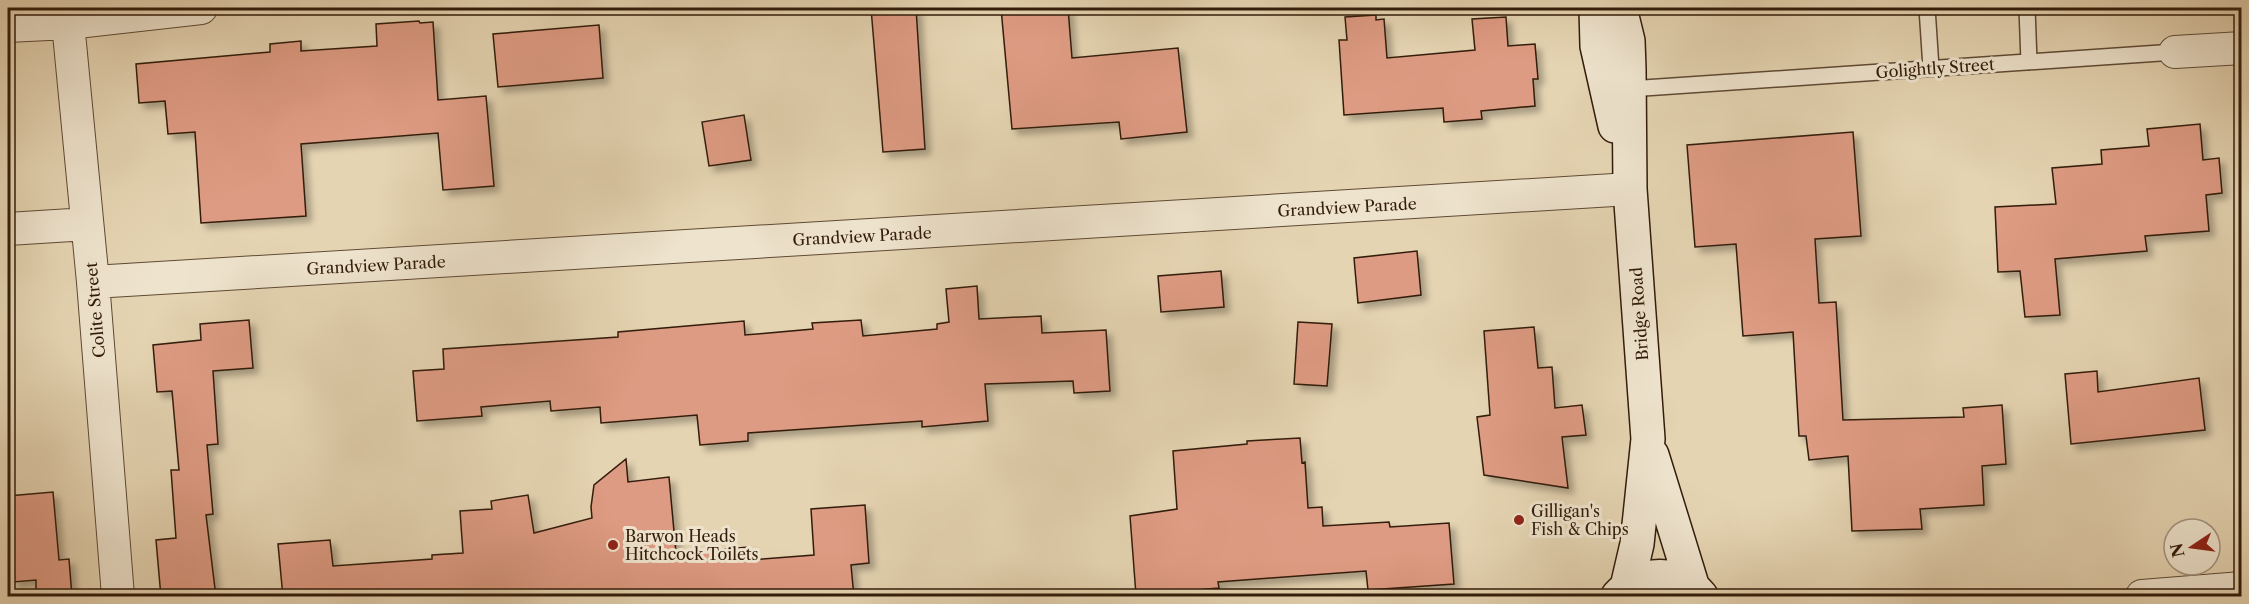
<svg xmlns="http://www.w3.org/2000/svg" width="2249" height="604" font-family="'Libre Caslon Text',serif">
	<defs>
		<filter id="shadow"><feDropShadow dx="5.5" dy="5.5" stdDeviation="3" flood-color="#0004"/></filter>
	</defs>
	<rect width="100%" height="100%" fill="#e5d4b2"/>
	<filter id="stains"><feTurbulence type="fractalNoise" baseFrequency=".00333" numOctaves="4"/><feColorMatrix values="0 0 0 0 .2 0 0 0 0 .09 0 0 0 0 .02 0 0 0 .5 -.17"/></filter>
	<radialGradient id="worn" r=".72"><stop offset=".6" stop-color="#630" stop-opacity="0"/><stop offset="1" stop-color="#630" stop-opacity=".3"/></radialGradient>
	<path fill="#de9b83" stroke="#321c0a" stroke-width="1.5" filter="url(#shadow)" d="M 871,8 L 916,8 L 925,149 L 883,152 Z
		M 1001,8 L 1068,8 L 1072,58 L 1178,48 L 1187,132 L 1121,139 L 1119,122 L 1012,129 Z
		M 1376,15 L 1376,20 L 1384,19 L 1387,58 L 1475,50 L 1472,19 L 1506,17 L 1508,46 L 1535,44 L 1538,79 L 1533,79 L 1535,106 L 1481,111 L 1482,119 L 1444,122 L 1443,108 L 1344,115 L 1339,40 L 1347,40 L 1345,17 Z
		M 419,21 L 420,23 L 433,22 L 438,100 L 486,96 L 494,186 L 443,190 L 438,133 L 301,144 L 306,216 L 201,223 L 195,132 L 168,134 L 165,101 L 139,103 L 136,64 L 270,52 L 270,44 L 301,41 L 301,51 L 377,46 L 376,24 Z
		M 599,25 L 603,78 L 498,87 L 493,34 Z
		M 744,115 L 751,160 L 709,166 L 702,122 Z
		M 2200,124 L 2203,160 L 2219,158 L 2222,193 L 2206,195 L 2209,231 L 2145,236 L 2147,251 L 2055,259 L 2060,315 L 2025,317 L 2020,271 L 1998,272 L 1995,207 L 2056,204 L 2052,168 L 2102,164 L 2101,150 L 2149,146 L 2147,129 Z
		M 1853,132 L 1861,236 L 1815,239 L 1819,303 L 1836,302 L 1843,420 L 1964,417 L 1963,408 L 2002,405 L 2006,464 L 1982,466 L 1984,505 L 1920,509 L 1922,529 L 1852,531 L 1848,456 L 1809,460 L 1806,436 L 1799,436 L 1793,332 L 1743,336 L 1736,244 L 1695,247 L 1687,145 Z
		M 1417,251 L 1421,295 L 1358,303 L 1354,258 Z
		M 1221,271 L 1224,307 L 1161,312 L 1158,276 Z
		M 977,286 L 979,319 L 1041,316 L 1042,333 L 1106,330 L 1110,391 L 1074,393 L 1073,381 L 985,384 L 988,421 L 922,427 L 922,421 L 748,433 L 748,441 L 700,445 L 697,415 L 601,423 L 600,407 L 551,411 L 550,401 L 481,407 L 482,416 L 417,421 L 413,371 L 444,369 L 443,349 L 618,337 L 618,332 L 744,321 L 745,335 L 813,329 L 812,323 L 861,320 L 863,336 L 937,329 L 937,324 L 949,322 L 946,289 Z
		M 249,320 L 253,368 L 213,371 L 218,444 L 207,445 L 213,514 L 206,515 L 216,597 L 161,597 L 156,540 L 176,538 L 171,470 L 179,470 L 172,391 L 157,392 L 153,345 L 201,340 L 200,324 Z
		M 1298,322 L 1332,324 L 1327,386 L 1294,384 Z
		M 1534,327 L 1538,368 L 1552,367 L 1555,408 L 1582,405 L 1586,435 L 1562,437 L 1568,488 L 1484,475 L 1477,417 L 1490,415 L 1484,331 Z
		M 2097,371 L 2098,392 L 2199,378 L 2205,430 L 2071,444 L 2065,374 Z
		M 1300,438 L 1302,463 L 1305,462 L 1308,508 L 1322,507 L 1323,526 L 1389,522 L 1390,527 L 1449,523 L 1454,584 L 1368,590 L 1366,571 L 1218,582 L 1219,588 L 1136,595 L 1130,516 L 1177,509 L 1173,451 L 1247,444 L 1247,441 Z
		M 626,459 L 628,482 L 669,477 L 676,553 L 749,547 L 750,560 L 814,555 L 811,509 L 865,505 L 869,563 L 851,565 L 854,597 L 283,597 L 278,544 L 330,540 L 333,566 L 432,559 L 432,555 L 463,553 L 460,511 L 492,509 L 491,501 L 528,495 L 534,533 L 592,518 L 591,507 L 594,485 Z
		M 53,492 L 59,560 L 69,559 L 72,597 L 36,597 L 36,580 L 13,582 L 9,539 L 8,539 L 8,496 Z"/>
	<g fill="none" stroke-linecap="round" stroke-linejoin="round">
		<defs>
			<path id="service" d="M 1927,8 L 1931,68
				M 2027,8 L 2029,62
				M 1629,89 L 2175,52"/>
			<path id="minor" d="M 68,23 L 93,282 L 118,596
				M 8,26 L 68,23 L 201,8
				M 2175,52 L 2242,48
				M 8,229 L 87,224
				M 93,282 L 1630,189
				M 2142,596 L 2242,588"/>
			<path id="secondary" d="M 1596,8 L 1597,46 L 1615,126
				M 1620,8 L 1628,41 L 1629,69 L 1630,189 L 1648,439 L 1637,544 L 1627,587
				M 1652,455 L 1693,588
				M 1618,596 C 1640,571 1679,569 1701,596"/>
		</defs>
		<use href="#service" stroke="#5f4a34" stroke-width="18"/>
		<use href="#minor" stroke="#5f4a34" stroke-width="34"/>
		<use href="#secondary" stroke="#321c0a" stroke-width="36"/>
		<use href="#service" stroke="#eee3cd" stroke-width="15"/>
		<use href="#minor" stroke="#eee3cd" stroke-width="32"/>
		<use href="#secondary" stroke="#eee3cd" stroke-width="33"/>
	</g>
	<g fill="#8f2418" stroke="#eee3cd" stroke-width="2">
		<circle cx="1519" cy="520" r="6"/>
		<circle cx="613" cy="545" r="6"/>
	</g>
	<g text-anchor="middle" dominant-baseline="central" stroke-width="6" stroke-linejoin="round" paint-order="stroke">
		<g font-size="16" fill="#321c0a" stroke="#eee3cd">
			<text transform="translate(1935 68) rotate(-4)">Golightly Street</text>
			<text transform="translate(1347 207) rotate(-3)">Grandview Parade</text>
			<text transform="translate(862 236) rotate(-3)">Grandview Parade</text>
			<text transform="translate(376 265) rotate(-3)">Grandview Parade</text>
			<text transform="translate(95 310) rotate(-95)">Colite Street</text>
			<text transform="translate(1639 314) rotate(-94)">Bridge Road</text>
		</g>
		<g font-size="16" fill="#321c0a" stroke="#eee3cd" text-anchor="start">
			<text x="1531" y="511">Gilligan's<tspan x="1531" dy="18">Fish &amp; Chips</tspan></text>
			<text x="625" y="536">Barwon Heads<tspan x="625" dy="18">Hitchcock Toilets</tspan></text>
		</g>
	</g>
	<rect width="2249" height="604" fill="none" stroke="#e5d4b2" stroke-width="30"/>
	<rect x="9" y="9" width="2231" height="586" fill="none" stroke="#321c0a" stroke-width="3"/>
	<rect x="15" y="15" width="2219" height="574" fill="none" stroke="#321c0a" stroke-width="1.5"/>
	<g transform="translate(2192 547) rotate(257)"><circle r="28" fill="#eee3cd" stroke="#a3937f" stroke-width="1.5"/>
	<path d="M0-4.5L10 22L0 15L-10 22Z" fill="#8f2418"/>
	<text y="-9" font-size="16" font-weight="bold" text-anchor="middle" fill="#321c0a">N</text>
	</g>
	<rect width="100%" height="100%" filter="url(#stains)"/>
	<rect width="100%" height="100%" fill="url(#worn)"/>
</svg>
